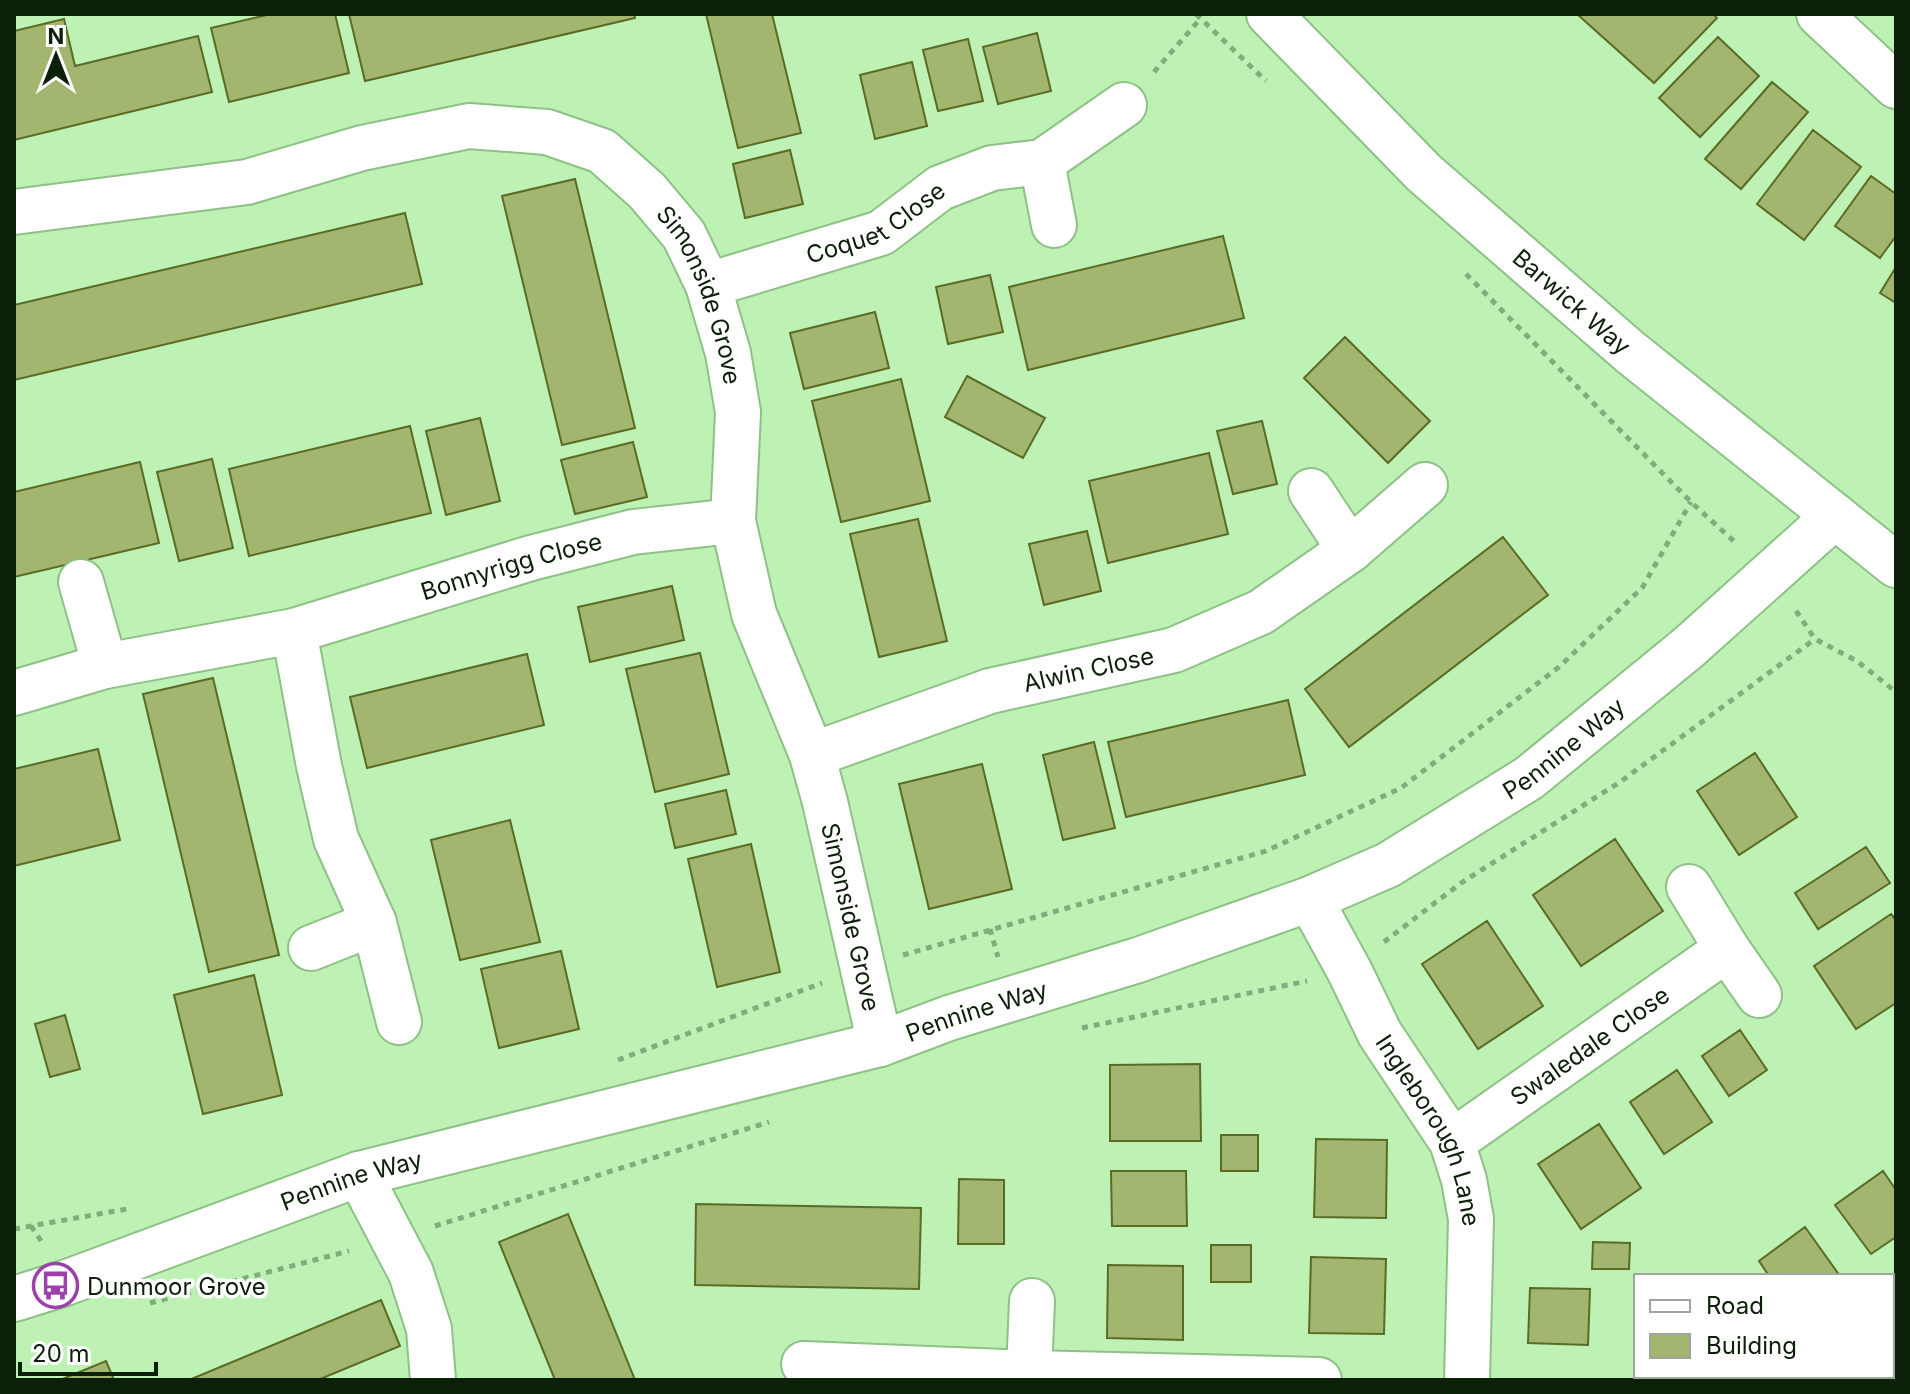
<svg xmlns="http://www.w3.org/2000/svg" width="1910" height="1394" font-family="Inter,sans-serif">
	<rect width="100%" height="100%" fill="#bef2b5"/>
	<path fill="#a3b66f" stroke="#5a6b24" stroke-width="2" d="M 271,14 L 335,14 L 349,73 L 229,102 L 211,28 Z
		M 349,14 L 634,14 L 635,18 L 365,81 Z
		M 706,14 L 772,14 L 801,133 L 738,148 Z
		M 1577,14 L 1713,14 L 1717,18 L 1654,83 Z
		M 64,19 L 75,66 L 198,36 L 212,92 L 14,140 L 14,31 Z
		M 1037,33 L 1051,91 L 998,104 L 983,47 Z
		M 1718,37 L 1759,76 L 1700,137 L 1659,98 Z
		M 968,39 L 983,101 L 938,111 L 923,50 Z
		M 912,62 L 927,126 L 875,139 L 860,75 Z
		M 1772,82 L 1808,112 L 1741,189 L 1705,159 Z
		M 1813,130 L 1861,167 L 1804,240 L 1757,204 Z
		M 790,150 L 803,204 L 745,218 L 733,164 Z
		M 1871,176 L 1896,194 L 1896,236 L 1880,258 L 1835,226 Z
		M 575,179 L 635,428 L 562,445 L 502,196 Z
		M 405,213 L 422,284 L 14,380 L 14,305 Z
		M 1223,236 L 1244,318 L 1028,370 L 1009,287 Z
		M 1896,267 L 1896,303 L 1880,293 Z
		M 990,275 L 1003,332 L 948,344 L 936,287 Z
		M 875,312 L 889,368 L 804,389 L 790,333 Z
		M 1345,337 L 1430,421 L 1388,463 L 1304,378 Z
		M 967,376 L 1045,418 L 1023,458 L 945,417 Z
		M 901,379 L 930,501 L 841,522 L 812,401 Z
		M 480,418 L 500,501 L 446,515 L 426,431 Z
		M 1262,421 L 1277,484 L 1233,494 L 1217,431 Z
		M 410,426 L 431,513 L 249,556 L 229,469 Z
		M 633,442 L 647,497 L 575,514 L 561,460 Z
		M 1209,453 L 1228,534 L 1108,563 L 1089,481 Z
		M 212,459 L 233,548 L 179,561 L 157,472 Z
		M 140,462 L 159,543 L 14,577 L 14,492 Z
		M 918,519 L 947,641 L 879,657 L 850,534 Z
		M 1087,531 L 1101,591 L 1044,605 L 1029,544 Z
		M 1503,537 L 1548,595 L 1349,747 L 1305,689 Z
		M 672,586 L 684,640 L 590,662 L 578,607 Z
		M 700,653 L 729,774 L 655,792 L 626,669 Z
		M 527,654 L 544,725 L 367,768 L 350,697 Z
		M 213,678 L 279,955 L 209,972 L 143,694 Z
		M 1288,700 L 1305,775 L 1126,817 L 1108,742 Z
		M 1094,742 L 1115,828 L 1063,840 L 1043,755 Z
		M 98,749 L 120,840 L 14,866 L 14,769 Z
		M 1755,753 L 1797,817 L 1739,855 L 1697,791 Z
		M 982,764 L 1012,889 L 929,909 L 899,784 Z
		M 726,790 L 736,834 L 675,848 L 665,804 Z
		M 510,820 L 540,942 L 460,960 L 431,840 Z
		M 1615,839 L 1663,911 L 1581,966 L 1533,895 Z
		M 751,844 L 780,972 L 717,987 L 688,859 Z
		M 1866,847 L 1890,883 L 1818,929 L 1795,893 Z
		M 1891,914 L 1896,920 L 1896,1003 L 1856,1029 L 1814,966 Z
		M 1487,921 L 1543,1006 L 1478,1049 L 1422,964 Z
		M 561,951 L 579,1029 L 499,1048 L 481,969 Z
		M 254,975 L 282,1095 L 203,1114 L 174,995 Z
		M 65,1015 L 80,1069 L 50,1077 L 35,1024 Z
		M 1740,1030 L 1767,1070 L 1729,1096 L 1702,1056 Z
		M 1200,1064 L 1201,1141 L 1110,1141 L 1110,1065 Z
		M 1677,1070 L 1712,1122 L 1664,1154 L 1630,1102 Z
		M 1599,1124 L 1641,1188 L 1581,1229 L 1538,1164 Z
		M 1221,1135 L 1258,1135 L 1258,1171 L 1221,1171 Z
		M 1316,1139 L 1387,1140 L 1386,1218 L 1314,1217 Z
		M 1111,1171 L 1186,1171 L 1187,1226 L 1112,1226 Z
		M 1883,1171 L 1896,1190 L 1896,1237 L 1871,1254 L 1835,1205 Z
		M 959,1179 L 1004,1180 L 1004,1244 L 958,1244 Z
		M 696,1204 L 921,1208 L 919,1289 L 695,1285 Z
		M 568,1214 L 635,1380 L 555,1380 L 499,1242 Z
		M 1805,1227 L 1840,1276 L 1769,1276 L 1759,1261 Z
		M 1593,1242 L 1630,1243 L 1629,1269 L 1592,1269 Z
		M 1211,1245 L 1251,1245 L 1251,1282 L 1211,1282 Z
		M 1311,1257 L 1386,1259 L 1384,1334 L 1309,1333 Z
		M 1108,1265 L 1183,1266 L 1183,1340 L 1107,1338 Z
		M 1530,1288 L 1590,1289 L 1588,1345 L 1528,1343 Z
		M 381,1300 L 400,1346 L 318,1380 L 189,1380 Z
		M 106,1361 L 114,1380 L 60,1380 Z"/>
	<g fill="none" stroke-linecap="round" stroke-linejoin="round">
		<defs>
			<g id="minor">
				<path id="s1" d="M 1269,14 L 1424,173 L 1630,352 L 1896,565"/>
				<path d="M 1819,14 L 1896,86"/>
				<path d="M 1042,162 L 1054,225"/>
				<path id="s2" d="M 14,212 L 247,182 L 362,148 L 469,126 L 547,132 L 602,151 L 647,191 L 684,235 L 708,285 L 728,353 L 738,412 L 733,521 L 754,614 L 812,755 L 825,802 L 880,1044"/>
				<path id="s3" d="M 708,285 L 881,233 L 940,188 L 992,168 L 1042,162 L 1124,105"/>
				<path d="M 1311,491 L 1350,550"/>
				<path d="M 81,582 L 105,666"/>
				<path d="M 294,631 L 319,766 L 336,839 L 374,923 L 399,1022"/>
				<path id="s4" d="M 14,693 L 105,666 L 294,631 L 531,558 L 633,532 L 733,521"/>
				<path id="s5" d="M 812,755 L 990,691 L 1174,650 L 1261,612 L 1350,550 L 1425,485"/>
				<path id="s6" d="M 1310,899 L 1350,972 L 1380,1034 L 1452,1142 L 1464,1180 L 1471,1219 L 1467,1380"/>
				<path d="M 311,948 L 374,923"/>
				<path d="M 1727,949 L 1759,995"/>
				<path id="s7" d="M 1452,1142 L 1727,949 L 1689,887"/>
				<path d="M 359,1174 L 411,1273 L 429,1329 L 433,1380"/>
				<path id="s8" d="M 14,1299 L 65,1283 L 359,1174 L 880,1044 L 949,1018 L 1138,960 L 1310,899 L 1388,865 L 1529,778 L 1689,647 L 1835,516"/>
				<path d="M 1892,1341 L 1896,1338"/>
				<path d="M 804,1364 L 1029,1373 L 1319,1380"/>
				<path d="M 1029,1373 L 1032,1301"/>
				<path d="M 1836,1380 L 1842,1376"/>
			</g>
		</defs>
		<use href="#minor" stroke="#8ec186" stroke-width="48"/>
		<path stroke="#82ac7b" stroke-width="5" stroke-dasharray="6 6" stroke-linecap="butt" d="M 1196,14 L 1266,81
			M 1154,72 L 1201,18
			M 1466,274 L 1691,502 L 1737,544
			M 1796,611 L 1815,639 L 1857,661 L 1896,692
			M 990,929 L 998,957
			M 1384,942 L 1461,883 L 1620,782 L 1815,639
			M 903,955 L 1266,851 L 1401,788 L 1559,667 L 1642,588 L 1691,502
			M 1082,1028 L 1307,981
			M 618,1060 L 822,983
			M 31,1226 L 43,1244
			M 435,1226 L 769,1122
			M 14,1229 L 127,1209
			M 150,1303 L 349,1251"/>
		<use href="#minor" stroke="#fff" stroke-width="44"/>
	</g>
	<defs>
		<symbol id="bus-ring" viewBox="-11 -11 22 22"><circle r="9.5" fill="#fff" stroke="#9b41ac" stroke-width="1.5"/><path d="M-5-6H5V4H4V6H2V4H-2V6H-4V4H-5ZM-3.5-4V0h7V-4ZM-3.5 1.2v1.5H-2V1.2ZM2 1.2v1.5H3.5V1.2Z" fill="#9b41ac"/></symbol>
	</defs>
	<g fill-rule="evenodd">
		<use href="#bus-ring" x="30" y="1260" width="51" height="51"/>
	</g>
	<g text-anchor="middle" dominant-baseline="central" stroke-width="7" stroke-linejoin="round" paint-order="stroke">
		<g font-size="24" fill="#0c2009" stroke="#fff">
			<text stroke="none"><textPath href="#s3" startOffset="180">Coquet Close</textPath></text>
			<text stroke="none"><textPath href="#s2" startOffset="780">Simonside Grove</textPath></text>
			<text stroke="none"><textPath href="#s1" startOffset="418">Barwick Way</textPath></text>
			<text stroke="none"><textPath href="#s4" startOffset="514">Bonnyrigg Close</textPath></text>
			<text stroke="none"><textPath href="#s5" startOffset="290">Alwin Close</textPath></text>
			<text stroke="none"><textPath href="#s8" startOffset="1654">Pennine Way</textPath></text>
			<text stroke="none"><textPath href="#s2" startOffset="1428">Simonside Grove</textPath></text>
			<text stroke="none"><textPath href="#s8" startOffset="1006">Pennine Way</textPath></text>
			<text stroke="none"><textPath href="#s7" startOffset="168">Swaledale Close</textPath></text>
			<text stroke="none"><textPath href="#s6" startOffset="262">Ingleborough Lane</textPath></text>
			<text stroke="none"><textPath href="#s8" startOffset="358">Pennine Way</textPath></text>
		</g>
		<g font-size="24" fill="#0c2009" stroke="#fff" text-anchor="start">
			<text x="87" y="1286">Dunmoor Grove</text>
		</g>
	</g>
	<rect width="1910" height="1394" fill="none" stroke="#0c2009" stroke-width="32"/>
	<rect x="1634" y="1274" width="260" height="104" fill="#ffffff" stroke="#9ea69d" stroke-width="2"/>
	<rect x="1650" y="1300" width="40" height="12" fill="#ffffff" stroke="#9ea69d" stroke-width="2"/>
	<text x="1706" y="1314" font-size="24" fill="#0c2009">Road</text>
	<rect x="1650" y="1334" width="40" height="24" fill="#a3b66f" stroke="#9ea69d" stroke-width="2"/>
	<text x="1706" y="1354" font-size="24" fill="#0c2009">Building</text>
	<g transform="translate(56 56)" stroke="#ffffff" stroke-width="6" paint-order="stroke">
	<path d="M0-6L14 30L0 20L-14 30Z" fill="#0c2009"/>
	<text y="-12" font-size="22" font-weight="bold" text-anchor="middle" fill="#0c2009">N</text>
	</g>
	<path d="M20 1362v12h136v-12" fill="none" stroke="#0c2009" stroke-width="4"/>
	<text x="32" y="1362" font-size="24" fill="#0c2009" stroke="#ffffff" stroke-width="6" paint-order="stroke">20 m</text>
</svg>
